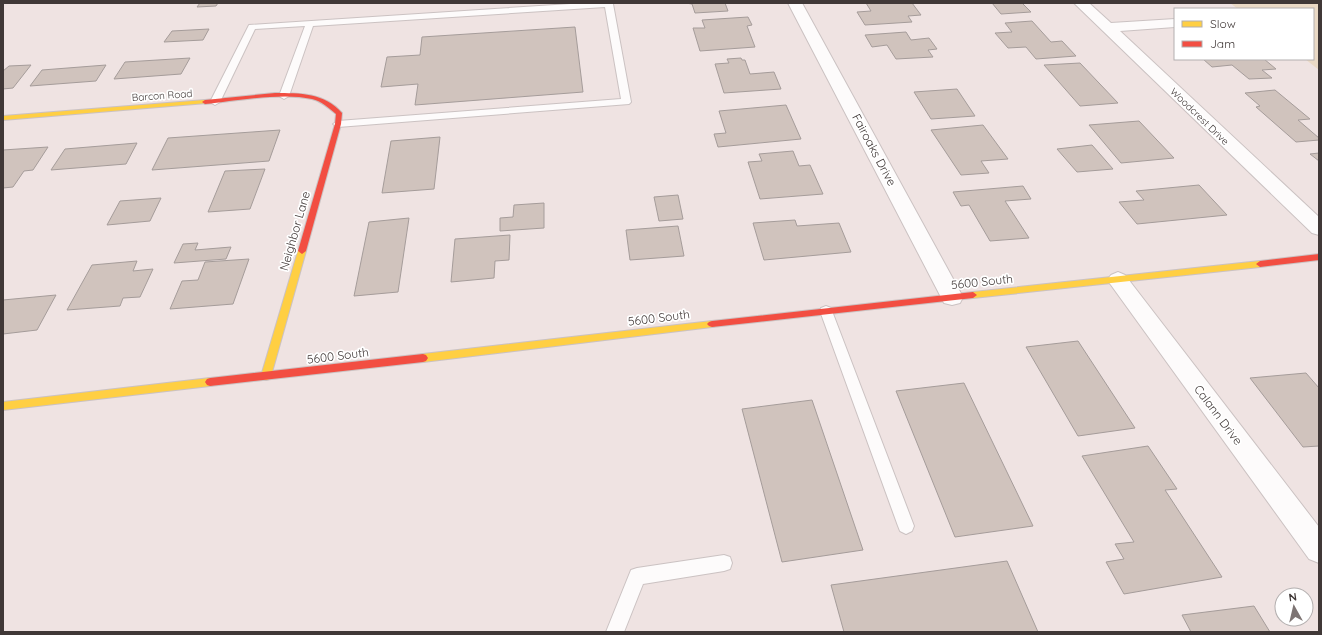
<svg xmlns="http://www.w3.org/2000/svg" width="1322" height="635" font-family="Quicksand,sans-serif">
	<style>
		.green { fill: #ead9c5 }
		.building { fill: #d0c3bd; stroke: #a59c9a }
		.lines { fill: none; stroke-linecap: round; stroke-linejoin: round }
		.lane-casing { stroke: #cbc2c2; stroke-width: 2 }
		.street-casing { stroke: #cbc2c2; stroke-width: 2 }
		.slow-casing { stroke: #cbc2c2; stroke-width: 2 }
		.jam-casing { stroke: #cbc2c2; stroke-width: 2 }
		.lane { fill: #fdfbfb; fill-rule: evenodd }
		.street { fill: #fdfbfb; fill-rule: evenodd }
		.slow { fill: #ffcf43; fill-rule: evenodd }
		.jam { fill: #f24e42; fill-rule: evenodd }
		.labels { text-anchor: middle; stroke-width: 3.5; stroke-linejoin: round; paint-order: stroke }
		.far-street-label { font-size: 10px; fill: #403837; stroke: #fff }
		.street-label { font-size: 12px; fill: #403837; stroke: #fff }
	</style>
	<rect width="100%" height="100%" fill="#efe3e2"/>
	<path class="green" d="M1230,3H1319V70L1305,59H1313V9H1238Z"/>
	<path class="building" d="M200,3H218L216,6L197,7Z
		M685,3H725L728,11L695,13L692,4Z
		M866,3H912L921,15L908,16L912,22L865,25L857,12L871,11Z
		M992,3H1022L1031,12L1001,14Z
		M748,17L752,25L747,26L755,47L700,51L693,28H705L702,20Z
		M1032,21L1051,42L1062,41L1076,56L1036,59L1026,47L1008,48L995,33L1012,32L1005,23Z
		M575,27L583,92L415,105L418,84L381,87L387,57L420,55L422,37Z
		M209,29L203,40L164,42L172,31Z
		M906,32L911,40L929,38L937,49L928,50L933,57L896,59L887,45L872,47L865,35Z
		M190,58L181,74L114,79L125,62Z
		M741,58L742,60H745L750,74L774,72L781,89L724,93L715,64L729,63L727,59Z
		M1203,59H1264L1276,69L1262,70L1272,78L1249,79L1232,65L1212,67Z
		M1080,63L1118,103L1080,106L1044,65Z
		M31,65L13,88L3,89V71L9,66Z
		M106,65L96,81L30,86L42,70Z
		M957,89L975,116L931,119L914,92Z
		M1275,90L1310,119L1298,120L1319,138V140L1296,142L1256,107L1260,106L1245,93Z
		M786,105L801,139L718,147L714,134L726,133L719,111Z
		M1139,121L1174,158L1121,163L1089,125Z
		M983,125L1008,159L981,161L989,173L961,175L931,130Z
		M280,130L269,161L152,170L168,138Z
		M440,137L434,189L382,193L391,141Z
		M137,143L126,164L51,170L65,149Z
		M1092,145L1113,169L1077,172L1057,149Z
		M48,147L33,170L24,171L13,187L3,188V150Z
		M793,151L799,166L810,165L823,194L760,199L748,162L762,161L759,154Z
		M1319,153V161L1310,154Z
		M265,169L250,209L208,212L225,171Z
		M1199,185L1227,215L1137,224L1119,202L1144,200L1136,191Z
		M1023,186L1031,199L1005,201L1029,238L990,241L969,205L961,206L953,192Z
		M678,195L683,219L659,221L654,197Z
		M161,198L150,221L107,225L120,201Z
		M544,203V228L500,231V218L513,217L514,205Z
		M409,218L398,292L354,296L369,222Z
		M795,220L797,226L839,223L851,252L764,260L753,223Z
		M678,226L684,256L630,260L626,230Z
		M510,235L509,260L495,261L494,278L451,282L455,239Z
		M198,243L195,250L231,247L226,259L174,263L183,244Z
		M249,259L233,304L170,309L182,281L198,280L205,262Z
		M137,261L133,271L153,269L140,297L123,298L120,306L67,310L92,265Z
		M56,295L37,330L3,334V300Z
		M1078,341L1135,428L1078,436L1026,347Z
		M1306,373L1319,388V446L1303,447L1250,378Z
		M964,383L1033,526L955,537L896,391Z
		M812,400L863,550L782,562L742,409Z
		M1148,446L1177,489L1165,490L1222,577L1124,594L1106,562L1124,559L1115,544L1134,542L1082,456Z
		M1007,561L1038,632H844L831,585Z
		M1254,606L1270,632H1191L1182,615Z"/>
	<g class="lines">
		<g class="lane-casing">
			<path id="lane" d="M586,3L613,4L631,102L629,104L338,127L333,124L338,121L621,99L605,7L313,26L289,96L284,99L279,96L305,26L255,29L220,102L215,105L210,102L249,25Z
				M826,306L831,308L832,311L914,526L912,531L906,534L900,531L898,526L820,311L821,308Z
				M724,555L730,557L732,563L730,569L724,571L643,584L624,632H606L631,570L637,568Z"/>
		</g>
		<g class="street-casing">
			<path id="street" d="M788,3H802L963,297L960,303L952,305L944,303Z
				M1074,3H1089L1111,23L1175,19V27L1120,31L1319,217V235L1312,233Z
				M1118,272L1125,275L1319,527V563L1309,559L1111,285L1107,280L1111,275Z"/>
		</g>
		<g class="slow-casing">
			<path id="slow" d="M205,100L208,102L207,103L3,120V116Z
				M302,248L306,251L271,376L269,379L266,380L263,379L261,376L298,251Z
				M1260,261L1264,264L1260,267L973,298L969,295L973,292Z
				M712,321L715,322L717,324L715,326L712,327L423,362L420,361L418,358L420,355L423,354Z
				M210,378L213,379L215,382L213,385L210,386L3,410V402Z"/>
		</g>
		<g class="jam-casing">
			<path id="jam" d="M275,93C300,93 325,93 342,113L341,124L306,251L302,254L298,251L335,124L336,114C329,108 321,101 312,99C282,92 236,101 205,104L202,102L205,100Z
				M1319,254V260L1260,267L1256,264L1260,261Z
				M973,292L977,295L973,298L712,327L709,326L707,324L709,322L712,321Z
				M423,354L426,355L428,358L426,361L423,362L210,386L207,385L205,382L207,379L210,378Z"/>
		</g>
		<use href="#lane" class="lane"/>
		<use href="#street" class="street"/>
		<use href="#slow" class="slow"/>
		<use href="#jam" class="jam"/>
	</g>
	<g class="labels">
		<g class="far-street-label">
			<text transform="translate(162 95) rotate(-4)" y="4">Barcon Road</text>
			<text transform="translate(1200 116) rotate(44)" y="4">Woodcrest Drive</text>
		</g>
		<g class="street-label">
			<text transform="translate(874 150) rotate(62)" y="4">Fairoaks Drive</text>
			<text transform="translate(295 231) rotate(-74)" y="4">Neighbor Lane</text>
			<text transform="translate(982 282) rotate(-6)" y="4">5600 South</text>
			<text transform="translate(659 318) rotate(-7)" y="4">5600 South</text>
			<text transform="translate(338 356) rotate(-7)" y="4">5600 South</text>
			<text transform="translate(1218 415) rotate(53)" y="4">Calann Drive</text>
		</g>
	</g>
	<rect width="1322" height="635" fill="none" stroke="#403837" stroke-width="8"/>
	<rect x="1174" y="8" width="140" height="52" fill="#ffffff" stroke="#b3afaf"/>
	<rect x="1182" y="21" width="20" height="6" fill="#ffcf43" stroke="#b3afaf"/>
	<text x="1210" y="28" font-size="12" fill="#403837">Slow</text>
	<rect x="1182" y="41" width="20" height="6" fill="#f24e42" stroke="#b3afaf"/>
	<text x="1210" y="48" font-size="12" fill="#403837">Jam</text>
	<g transform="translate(1294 607) rotate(352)"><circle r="19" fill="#ffffff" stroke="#b3afaf"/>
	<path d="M0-3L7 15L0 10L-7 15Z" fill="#7d7473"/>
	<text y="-6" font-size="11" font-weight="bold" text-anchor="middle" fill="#403837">N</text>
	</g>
</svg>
